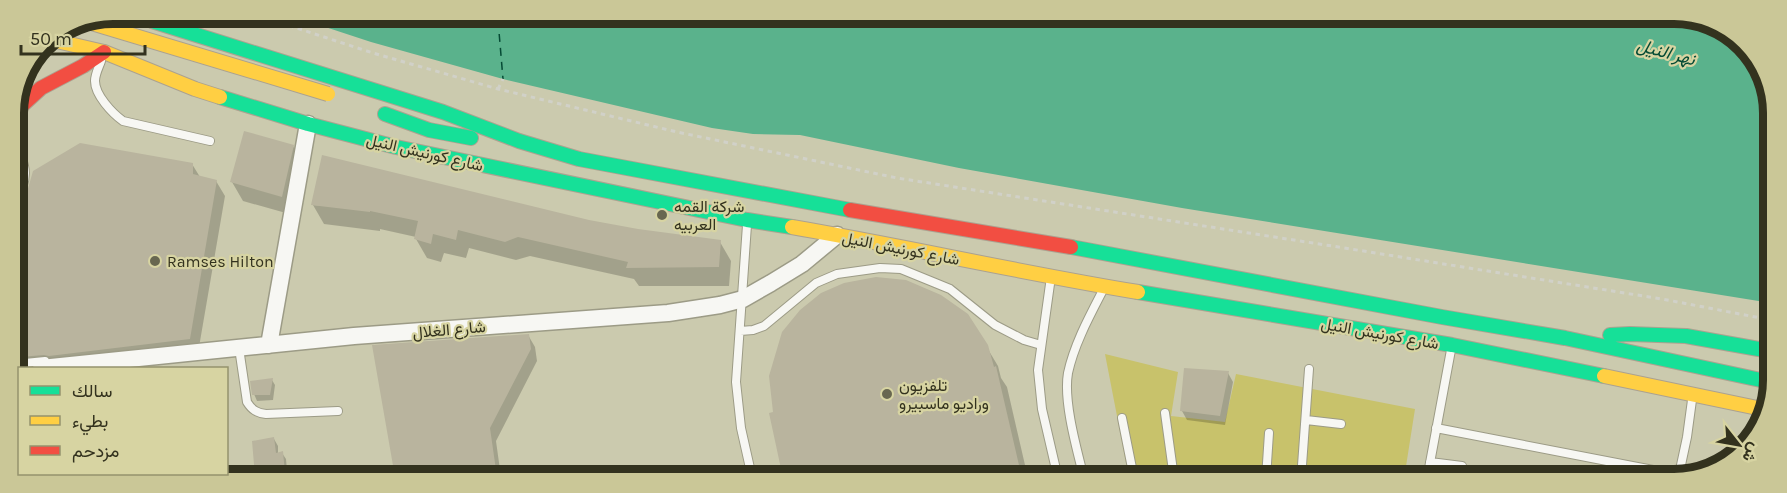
<svg xmlns="http://www.w3.org/2000/svg" width="1787" height="493" font-family="Karla,Vazirmatn,sans-serif">
	<style>
		.green { fill: #c8c26b }
		.water { fill: #5ab28c }
		.shadow { fill: #0003 }
		.lines { fill: none; stroke-linecap: round; stroke-linejoin: round }
		.ferry { stroke: #054b35; stroke-width: 1.5; stroke-dasharray: 8 6; stroke-linecap: butt }
		.building { fill: #b9b49e }
		.lane-casing { stroke: #9c9b86; stroke-width: 10 }
		.street-casing { stroke: #9c9b86; stroke-width: 19 }
		.fast-casing { stroke: #aca290; stroke-width: 16 }
		.slow-casing { stroke: #aca290; stroke-width: 16 }
		.jam-casing { stroke: #aca290; stroke-width: 16 }
		.path { stroke: #d1d1c8; stroke-width: 3; stroke-dasharray: 4.5 4.5; stroke-linecap: butt }
		.lane { stroke: #f7f7f3; stroke-width: 8 }
		.street { stroke: #f7f7f3; stroke-width: 16 }
		.fast { stroke: #16e098; stroke-width: 14 }
		.slow { stroke: #ffcf43; stroke-width: 14 }
		.jam { stroke: #f24e42; stroke-width: 14 }
		.slow-bridge-casing { stroke: #aca290; stroke-width: 16; stroke-linecap: butt }
		.slow-bridge { stroke: #ffcf43; stroke-width: 14 }
		.poi-dot { fill: #686750; stroke: #d7d4a2; stroke-width: 2 }
		.labels { text-anchor: middle; stroke-width: 4.5; stroke-linejoin: round; paint-order: stroke }
		.street-label { font-size: 16px; fill: #33321e; stroke: #d7d4a2 }
		.poi-label { font-size: 16px; fill: #33321e; stroke: #d7d4a2; text-anchor: start }
		.water-label { font-size: 18px; font-style: italic; fill: #054b35; stroke: #d7d4a2 }
		.rim { fill: none; stroke: #33321e; stroke-width: 8 }
	</style>
	<rect width="100%" height="100%" fill="#cbcaae"/>
	<path class="green" d="M1105,354L1178,372L1171,416L1225,422L1236,374L1415,409L1404,479L1129,478Z"/>
	<path class="water" d="M1699,17L1745,43L1772,94L1771,303L1182,208L959,168L800,135L753,134L712,128L503,79L371,42L304,20Z"/>
	<path class="shadow" d="M293,146L304,165L293,215L243,201L232,182Z
		M192,164L200,177L216,181L225,196L198,353L70,368H28L15,350Z
		M313,205L589,221L638,230L720,242L731,261L729,286H639L634,279L530,256L516,260L469,248L466,258L444,253L441,262L427,258L416,239V237L380,229V231L324,224Z
		M528,335L535,347L537,361L496,441L501,477H397Z
		M986,346L998,366L1001,378L1007,387L1028,478H785Z
		M1228,373L1233,382L1225,425L1187,420L1182,411Z
		M272,380L275,385L273,400L257,401L254,394Z
		M274,439L278,446V454L282,453L286,459L287,470L308,468L312,477H256V465Z
		M83,474H92L94,476H88Z
		M115,474H210V476H116Z"/>
	<g class="lines">
		<path class="ferry" d="M498,20L503,79"/>
	</g>
	<path class="building" d="M244,131L294,145L282,197L230,182Z
		M80,143L193,163V174L217,180L190,339L49,356L44,355L20,357L15,350L14,214L19,209L25,199L33,171Z
		M322,155L589,220L638,229L721,240L719,267L626,268L628,262L518,237L505,242L458,230L456,240L433,234L431,244L414,239L418,221L370,211V212L311,205Z
		M876,277L906,280L941,295L968,314L988,345L994,367L996,366L1022,478H783L769,413L773,412L769,376L782,332L800,310L821,293L844,283Z
		M529,334L531,349L490,428L497,477H395L372,345Z
		M1184,368L1229,371L1220,416L1180,411Z
		M273,378L270,395H252L250,381Z
		M274,437L276,453L283,451L285,474L255,476L252,441Z"/>
	<g class="lines">
		<g class="lane-casing">
			<path id="lane" d="M101,61C99,67 95,74 95,81C95,95 112,113 123,121L210,141
				M14,139C27,169 30,176 14,206
				M747,225L736,382L741,428L752,477
				M1050,284L1038,370L1042,409L1058,478
				M740,331L753,330L764,326L816,283L837,274L880,268L901,269L950,289L995,325L1024,340L1041,345
				M239,348L247,402C252,410 257,413 266,414L338,411
				M15,364L45,361
				M1165,413L1174,478
				M1122,418L1134,478
				M1306,420L1341,424
				M1436,428L1679,475
				M1430,462L1462,466
				M104,474V476
				M1084,478C1077,450 1063,401 1068,373C1074,345 1089,317 1102,292
				M1266,478L1269,433
				M1301,479L1309,369
				M1427,479L1451,350
				M1678,479L1687,437L1692,400"/>
		</g>
		<g class="street-casing">
			<path id="street" d="M269,345L308,124
				M41,368L354,336L668,313L720,305L743,299L771,283L802,264L837,235
				M15,371L20,370"/>
		</g>
		<g class="fast-casing">
			<path id="fast" d="M152,21L443,112L519,141L579,159L850,210
				M220,97L308,124L396,147L747,220L792,227
				M385,114L429,130L471,138
				M1071,247L1442,317L1565,338L1770,382
				M1138,292L1452,345L1604,376
				M1610,335L1630,334L1686,336L1770,351"/>
		</g>
		<g class="slow-casing">
			<path id="slow" d="M48,39L104,52L195,89L220,97
				M792,227C908,247 1022,273 1138,292
				M1604,376L1767,410"/>
		</g>
		<g class="jam-casing">
			<path id="jam" d="M18,109L41,88L83,66L104,52
				M850,210L1071,247"/>
		</g>
		<path class="path" d="M272,20L373,53L498,89L677,132L897,178L1332,246L1662,299L1771,320
			M498,89L503,79"/>
		<use href="#lane" class="lane"/>
		<use href="#street" class="street"/>
		<use href="#fast" class="fast"/>
		<use href="#slow" class="slow"/>
		<use href="#jam" class="jam"/>
		<g class="slow-bridge-casing">
			<path id="slow-bridge" d="M85,21L328,94"/>
		</g>
		<use href="#slow-bridge" class="slow-bridge"/>
	</g>
	<g class="poi-dot">
		<circle cx="662" cy="215" r="6"/>
		<circle cx="155" cy="261" r="6"/>
		<circle cx="887" cy="394" r="6"/>
	</g>
	<g class="labels">
		<g class="street-label">
			<text transform="translate(425 152) rotate(13)" y="6">شارع كورنيش النيل</text>
			<text transform="translate(901 248) rotate(11)" y="6">شارع كورنيش النيل</text>
			<text transform="translate(449 329) rotate(-5)" y="6">شارع الغلال</text>
			<text transform="translate(1380 333) rotate(10)" y="6">شارع كورنيش النيل</text>
		</g>
		<g class="poi-label">
			<text x="674" y="212">شركة القمه<tspan x="674" dy="18">العربيه</tspan></text>
			<text x="167" y="267">Ramses Hilton</text>
			<text x="899" y="391">تلفزيون<tspan x="899" dy="18">وراديو ماسبيرو</tspan></text>
		</g>
		<g class="water-label">
			<text transform="translate(1666 52) rotate(15)" y="6">نهر النيل</text>
		</g>
	</g>
	<path d="M0 0H1787V493H0ZM113 24H1674A89 89 0 0 1 1763 113V380A89 89 0 0 1 1674 469H113A89 89 0 0 1 24 380V113A89 89 0 0 1 113 24Z" fill="#cac797" fill-rule="evenodd"/>
	<path class="rim" d="M113 24H1674A89 89 0 0 1 1763 113V380A89 89 0 0 1 1674 469H113A89 89 0 0 1 24 380V113A89 89 0 0 1 113 24Z"/>
	<rect x="18" y="367" width="210" height="108" fill="#d7d4a2" stroke="#95936d" stroke-width="1.5"/>
	<rect x="30" y="386" width="30" height="9" fill="#16e098" stroke="#95936d" stroke-width="1.5"/>
	<text x="72" y="397" font-size="18" fill="#33321e">سالك</text>
	<rect x="30" y="416" width="30" height="9" fill="#ffcf43" stroke="#95936d" stroke-width="1.5"/>
	<text x="72" y="427" font-size="18" fill="#33321e">بطيء</text>
	<rect x="30" y="446" width="30" height="9" fill="#f24e42" stroke="#95936d" stroke-width="1.5"/>
	<text x="72" y="457" font-size="18" fill="#33321e">مزدحم</text>
	<g transform="translate(1739 445) rotate(121)" stroke="#d7d4a2" stroke-width="4.5" paint-order="stroke">
	<path d="M0-4.5L10 22L0 15L-10 22Z" fill="#33321e"/>
	<text y="-9" font-size="16" font-weight="bold" text-anchor="middle" fill="#33321e">ش</text>
	</g>
	<path d="M21 45v9h124v-9" fill="none" stroke="#33321e" stroke-width="3"/>
	<text x="30" y="45" font-size="18" fill="#33321e" stroke="#d7d4a2" stroke-width="4.5" paint-order="stroke">50 m</text>
</svg>
